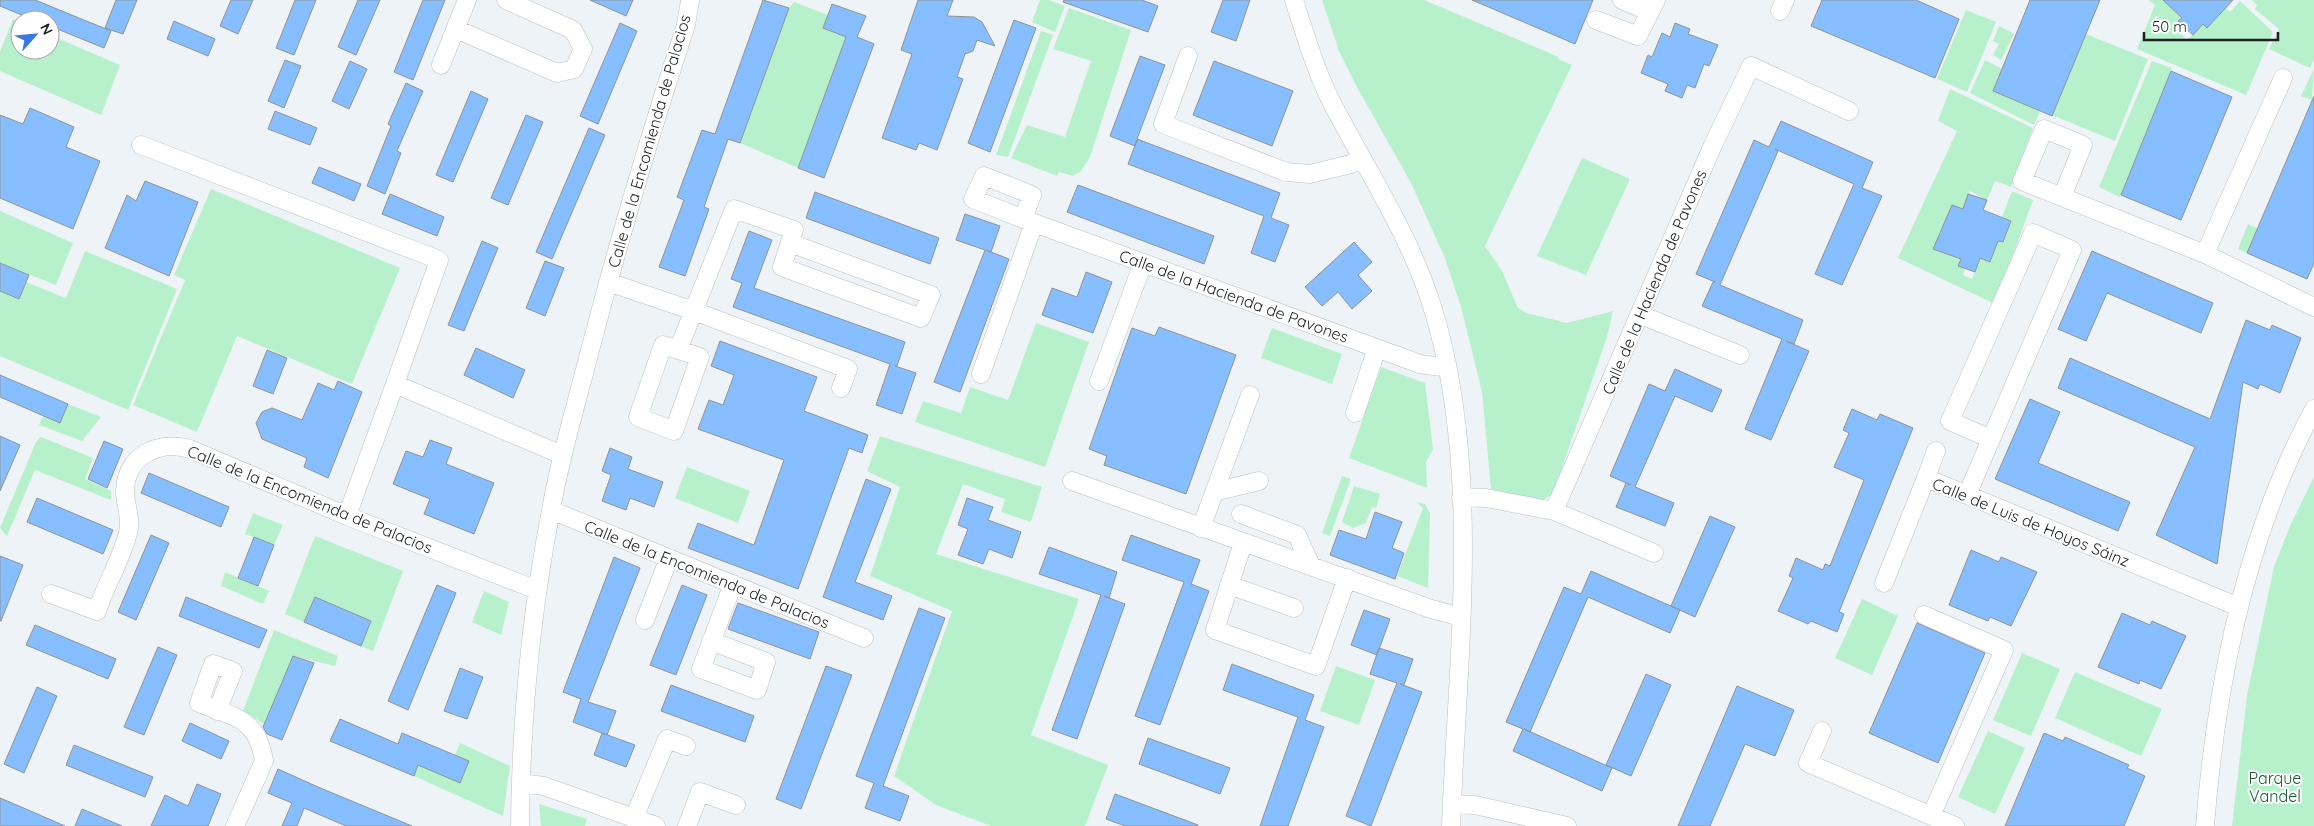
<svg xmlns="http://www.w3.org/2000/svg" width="2314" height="826" font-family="Quicksand,sans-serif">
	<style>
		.green { fill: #b7f1cb }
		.building { fill: #86beff; stroke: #8f9397 }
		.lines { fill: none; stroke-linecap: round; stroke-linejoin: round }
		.minor-casing { stroke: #bbbfc4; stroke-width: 19 }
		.minor { stroke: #fff; stroke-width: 18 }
		.labels { text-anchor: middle; stroke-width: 4; stroke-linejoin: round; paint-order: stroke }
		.street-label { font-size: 16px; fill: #1e2022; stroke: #fff }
		.park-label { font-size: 16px; fill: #195636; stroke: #fff }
	</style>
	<rect width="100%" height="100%" fill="#eef3f8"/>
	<path class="green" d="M1040,0H1049L1065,6L1055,32L1032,22Z
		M1322,0H1424L1559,57L1558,59L1572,65L1485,246L1502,271L1518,308L1527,313L1567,323L1613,311L1607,337L1553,494L1541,501L1491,489L1482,392L1461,307L1445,258L1411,183L1358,89L1339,51Z
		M2148,0H2163L2182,17L2178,21L2184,27L2179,32L2187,40L2203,24L2207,28L2214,20L2219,2L2230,12L2240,1L2273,32L2246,95L2137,49L2155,5Z
		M2252,0H2314V59L2310,68L2269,49L2279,29L2255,9L2257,5Z
		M794,2L828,15L823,28L846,37L798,168L740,143L789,8Z
		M1069,8L1131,30L1090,157L1081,171L1073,176L1059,172L1057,176L1011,158L1027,125L1065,137L1091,61L1053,49Z
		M1966,10L1996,22L1967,92L1937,79Z
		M13,19L20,22V50H50V35L120,65L101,115L0,71V52Z
		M1999,26L2014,34L2001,60L1993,55L1999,44L1993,41Z
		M1041,31L1053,35L1008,157L996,155Z
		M2086,34L2148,59L2115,141L2052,115Z
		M1985,60L2002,69L1993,91L2040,111L2034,125L1970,93Z
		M2152,61L2172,68L2120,197L2099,187Z
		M2314,69L2312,100L2301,96Z
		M1950,89L2033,128L2011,187L1995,181L1987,200L1970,191L1963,209L1949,231L1941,228L1933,249L1961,259L1958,266L1965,269L1963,275L1972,279L1980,258L1990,262L1995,250L1992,238L2004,242L2011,221L2002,217L2012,191L2033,200L1995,304L1898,258L1957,131L1938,121Z
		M1582,158L1630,179L1586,275L1537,256Z
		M211,189L400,268L352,384L237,336L197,432L133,405L185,280L174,275Z
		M0,211L73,243L56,285L0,263Z
		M2248,224L2258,229L2247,253L2238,249Z
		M85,251L177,289L128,410L0,356V291L26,282L66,298Z
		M1036,323L1089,342L1045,467L915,422L923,401L961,413L970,387L1008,400Z
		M1272,328L1342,354L1332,384L1261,358Z
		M1381,367L1425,383L1433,449L1426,462L1427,488L1349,458Z
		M68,404L101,417L82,441L39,425L43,416L60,423Z
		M880,436L1042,487L1031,522L1001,512L1005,499L963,484L936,554L1079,599L1031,735L1108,765L1085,826H991L936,805L894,776L952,611L870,576L900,487L867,471Z
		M41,437L93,458L85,479L111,491V500L35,470L7,536L0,528L36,442Z
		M687,467L750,491L738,523L675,498Z
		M1342,476L1351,479L1330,536L1322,533Z
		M2314,477V826H2232L2247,695L2274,567L2290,526Z
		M1354,486L1380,494L1376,508L1372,507L1366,523L1353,528L1342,522Z
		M1416,502L1425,504L1430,513L1428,588L1397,576L1423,508Z
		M253,513L283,525L274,545L245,534Z
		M315,536L403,571L373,651L361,646L371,621L315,597L304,622L285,614Z
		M225,572L269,591L263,604L221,586Z
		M484,591L509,602L501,635L472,622Z
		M1862,599L1898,616L1872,675L1835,658Z
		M274,630L338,656L335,666L293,656L264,724L243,711Z
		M2022,653L2060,669L2031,736L1993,720Z
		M1336,666L1375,680L1359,725L1320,711Z
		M2075,672L2162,709L2141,756L2055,718Z
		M1988,731L2025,748L1995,814L1958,797Z
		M460,743L510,766L503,816L414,776L418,765L460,783L469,761L455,755Z
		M539,804L587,819L585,826H541Z"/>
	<path class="building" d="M0,0H35L111,31L104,48L50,26V20H34L0,6Z
		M116,0H137L123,34L105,28Z
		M231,0H253L238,34L220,26Z
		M295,0H316L294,55L276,48Z
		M358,0H380L356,55L338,47Z
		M423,0H445L413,80L394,72Z
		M590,0H633L626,16Z
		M763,0L789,8L740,143L728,139L704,207L709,209L685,276L659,267L684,200L677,197L702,130L715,134Z
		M918,0H953L947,16L974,17L982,22L995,46L977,40L973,51L965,54L957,77L963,79L937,150L919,143L916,150L882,138L912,54L901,50Z
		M1064,0H1142L1158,6L1148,32L1063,2Z
		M1223,0H1250L1236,41L1211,32Z
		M1472,0H1593L1575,44Z
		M1822,0H1916L1959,19L1935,78L1811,26Z
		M2030,0H2100L2052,116L1993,91Z
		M2163,0H2233L2207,28L2203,24L2193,35L2178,21L2182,18Z
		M832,4L866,16L857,37L874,44L824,178L798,168L846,37L823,28Z
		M1014,20L1036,28L990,152L968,143Z
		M174,21L215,39L208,56L167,39Z
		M620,23L637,31L598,124L580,116Z
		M1675,23L1690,29L1688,34L1718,45L1709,66L1704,64L1695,88L1687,85L1682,98L1665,91L1668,84L1641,73L1648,55L1652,57L1662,33L1670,37Z
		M1140,56L1165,65L1137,139L1280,193L1271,218L1289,225L1275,262L1251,253L1264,216L1128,164L1137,140L1135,146L1110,136Z
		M285,60L301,66L284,108L268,101Z
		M350,61L367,69L349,109L332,101Z
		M1214,61L1293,91L1272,146L1193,115Z
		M2171,71L2232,97L2181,220L2121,195Z
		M406,83L423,91L397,151L401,153L385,194L367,186L391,126L388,124Z
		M471,91L488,99L453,182L436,175Z
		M2314,96V263L2307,279L2247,253Z
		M30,108L74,127L66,147L100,161L73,229L0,198V115L23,124Z
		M275,111L317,128L310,145L268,129Z
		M526,115L543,122L508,205L491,198Z
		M1781,121L1873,162L1862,188L1882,196L1842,285L1815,274L1854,184L1775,149L1778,151L1720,285L1803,320L1794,344L1786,341L1809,351L1771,440L1745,429L1782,339L1702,306L1713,282H1715L1696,274L1754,140L1769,147Z
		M589,128L605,135L552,259L536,252Z
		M319,167L361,184L354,201L312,183Z
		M145,181L198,202L169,276L105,248L127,195L136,201Z
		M1078,185L1214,236L1204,264L1067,212Z
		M815,192L939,238L930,264L806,218Z
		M390,194L444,217L437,236L382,214Z
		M1968,194L1987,200L1983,210L2011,221L2003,242L1998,241L1990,262L1980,258L1975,272L1958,266L1961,259L1933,249L1952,205L1963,209Z
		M965,214L1000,226L991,252L986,250L1009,259L960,392L934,382L985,250L956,240Z
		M749,231L772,240L754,288L905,342L897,366H895L916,373L902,414L876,405L890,364L733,307L742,283L731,279Z
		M482,241L498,248L464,331L448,325Z
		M1354,242L1372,262L1358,275L1372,291L1352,309L1338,292L1322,306L1305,287Z
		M2092,251L2213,303L2201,333L2107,293L2086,341L2058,329Z
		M545,261L564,268L545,316L526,308Z
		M0,263L29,275L19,299L0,291Z
		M1086,272L1112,282L1093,333L1042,315L1052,288L1077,297Z
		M2246,320L2270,330L2272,325L2301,338L2280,393L2260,384L2258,389L2243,382L2217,564L2156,535L2195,447L2058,388L2070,358L2210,419Z
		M1159,327L1236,355L1186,494L1104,465L1107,456L1089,449L1132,328L1155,336Z
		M720,341L817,377L804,411L868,435L862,453L849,448L798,589L688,548L698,523L754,545L784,460L698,429L709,400L723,405L734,375L711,366Z
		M476,348L525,370L513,398L464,375Z
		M267,350L287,358L273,394L253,386Z
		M1675,369L1722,390L1712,412L1675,396L1635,487L1674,503L1665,526L1616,507L1626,483L1631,485L1610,476L1649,384L1665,391Z
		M0,375L68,404L60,423L0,397Z
		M338,381L362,392L328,478L304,467L307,458L262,439L256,423L262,412L272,408L302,420L318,383L334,390Z
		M2030,399L2060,412L2038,463L2130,502L2118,531L1995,479Z
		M1852,409L1877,420L1880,414L1913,428L1839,612L1844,614L1837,632L1811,621L1808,624L1778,611L1793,578L1789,576L1796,558L1823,570L1825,564L1830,566L1864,480L1834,467L1849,433L1843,430Z
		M0,436L20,445L0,491Z
		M430,440L452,448L446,464L494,483L474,534L424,514L430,499L393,484L406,451L423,457Z
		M104,441L123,449L107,488L88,479Z
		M610,448L632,457L628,469L663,482L654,507L630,498L626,510L602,501L611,475L602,471Z
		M149,473L229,507L221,527L141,493Z
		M866,479L891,489L855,582L892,596L883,620L823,597Z
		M37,498L113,530L103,554L27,522Z
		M967,498L993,507L988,520L1021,532L1012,558L989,549L983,564L958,555L968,529L958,525Z
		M1375,512L1402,522L1392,548L1404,553L1395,579L1330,555L1339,530L1366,539Z
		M1710,516L1735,527L1695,617L1671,606Z
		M151,535L169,543L136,620L118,612Z
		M1131,535L1200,560L1191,584L1209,591L1160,725L1135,716L1184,582L1122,560Z
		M254,537L274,545L258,586L238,578Z
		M1049,547L1117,572L1109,598L1104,596L1125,604L1077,739L1052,730L1101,595L1039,574Z
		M1971,550L1999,562L2001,557L2037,572L2011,626L1990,617L1988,621L1949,605Z
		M0,556L23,565L1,621H0Z
		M614,557L640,568L588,702L616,711L607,735L573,722L581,699L563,692Z
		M1591,571L1680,610L1670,633L1588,597L1530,732L1524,729L1612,768L1602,791L1513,751L1523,729L1506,722L1564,587L1581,594Z
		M437,585L456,593L408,710L388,701Z
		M682,585L707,595L676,675L650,665Z
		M186,597L267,630L259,648L179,616Z
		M315,597L371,621L361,646L304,622Z
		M738,603L819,632L810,659L728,629Z
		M919,608L945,618L883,786L909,796L900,821L865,808L874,783L856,776Z
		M1364,610L1390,619L1377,655L1351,645Z
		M2122,613L2150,625L2152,621L2186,636L2161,689L2140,680L2139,684L2098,667Z
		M1917,623L1985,653L1938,763L1869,733Z
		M35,625L116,659L108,679L26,645Z
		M158,647L177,655L144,735L124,727Z
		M1379,648L1413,659L1404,685L1400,684L1422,692L1371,826L1346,816L1397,683L1370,674Z
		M293,656L314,663L282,740L267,734L263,727Z
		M1232,664L1314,695L1305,720L1324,727L1288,826H1260L1298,717L1223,690Z
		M826,666L852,675L801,809L776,799Z
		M460,668L483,677L467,719L444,711Z
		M1646,674L1671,685L1631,776L1606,765Z
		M671,685L754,716L745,742L661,711Z
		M1737,686L1794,710L1775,756L1745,744L1710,826H1678Z
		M37,687L57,696L24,773L4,764Z
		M340,719L398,744L402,733L469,761L460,783L418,765L414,776L330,741Z
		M190,723L229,741L221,759L182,741Z
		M602,733L635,745L626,767L594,755Z
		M2044,733L2063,741L2065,737L2129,765L2127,768L2145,776L2124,826H2005Z
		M1148,738L1230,768L1220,794L1139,764Z
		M74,745L153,777L145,797L66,765Z
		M278,769L318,787L412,826H346L304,808L297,826H282L292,803L268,793Z
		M197,784L221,794L208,826H151L165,795L188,806Z
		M1115,794L1198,825V826H1125L1106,819Z
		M0,798L12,803L65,826H0Z
		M82,809L122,826H75Z"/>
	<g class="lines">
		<g class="minor-casing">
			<path id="minor" d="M1294,0C1305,34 1315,69 1331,101C1366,169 1409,233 1432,306C1483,467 1457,659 1451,826
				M1622,0L1650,12L1656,0
				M1780,11L1785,0
				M1596,20L1638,36L1650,12
				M456,29L557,73L574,69L583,49L573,30L506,0
				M1188,56L1163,124L1286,172L1310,174L1351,164L1362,158
				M441,65L467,0
				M141,145L439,260L395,384L562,455
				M2062,197L2083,145L2044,129L2022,181L2205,254L2314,307
				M1023,219L1032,195L984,176L973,199L1034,223L1420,364L1434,366L1447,364
				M2205,254L2283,78
				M608,282L694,311L848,369L841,388
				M1641,315L1740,355
				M663,345L700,357L674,431L638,417Z
				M678,350L734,209L794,230L782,267L921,318L931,295L790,243
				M981,374L1034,223
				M1099,381L1143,263
				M1355,413L1377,348
				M1926,478L1936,451
				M1072,481L1431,609L1461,617
				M1214,492L1259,481
				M1967,495L2072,250L2033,233L1950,421L1991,439
				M1461,497L1486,498L1554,511L1713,145L1751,66L1849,111
				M551,510L864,638
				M1554,511L1654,553
				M1241,514L1297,535L1311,566
				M347,516L395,384
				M1201,528L1250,395
				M1243,543L1215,630L1316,666L1347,578
				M1884,583L1926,478L2239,607
				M1229,585L1294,608
				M51,594L97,611C106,584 121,560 128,533C132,519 125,505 125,491C126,455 159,440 190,449L347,516L537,590
				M1924,615L2004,650L1931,816
				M645,620L669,558
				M711,641L766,662L757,690L701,669L733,584
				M217,711L233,671L213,664L199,703C235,718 257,717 264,761L235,826
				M1822,731L1808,763L1955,826
				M521,783L544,786L656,826
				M1452,804L1475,805L1567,826
				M634,818L667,739L686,746
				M520,826C521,721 531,613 551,510C560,457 576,406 589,354C618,243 650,134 686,25L690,0
				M687,826L700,792L736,805
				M2205,826C2216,684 2245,536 2314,409"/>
		</g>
		<use href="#minor" class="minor"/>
	</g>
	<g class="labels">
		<g class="street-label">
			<text transform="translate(649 141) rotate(-74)" y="6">Calle de la Encomienda de Palacios</text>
			<text transform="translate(1654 282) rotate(-67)" y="6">Calle de la Hacienda de Pavones</text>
			<text transform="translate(1234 296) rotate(20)" y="6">Calle de la Hacienda de Pavones</text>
			<text transform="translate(310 499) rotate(22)" y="6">Calle de la Encomienda de Palacios</text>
			<text transform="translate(2031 522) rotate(22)" y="6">Calle de Luis de Hoyos Sáinz</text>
			<text transform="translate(707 574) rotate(22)" y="6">Calle de la Encomienda de Palacios</text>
		</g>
		<g class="park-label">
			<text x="2275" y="784">Parque<tspan x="2275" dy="18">Vandel</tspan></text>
		</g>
	</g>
	<g transform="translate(35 35) rotate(63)"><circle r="24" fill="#ffffff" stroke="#a5a6a7"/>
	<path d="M0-4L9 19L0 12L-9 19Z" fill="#3879e7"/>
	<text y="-8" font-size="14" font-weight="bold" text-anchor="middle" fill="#1e2022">N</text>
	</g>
	<path d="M2144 32v8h134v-8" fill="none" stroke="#1e2022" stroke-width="2.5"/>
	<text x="2152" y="32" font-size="15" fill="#1e2022" stroke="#ffffff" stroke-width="4" paint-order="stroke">50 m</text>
</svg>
